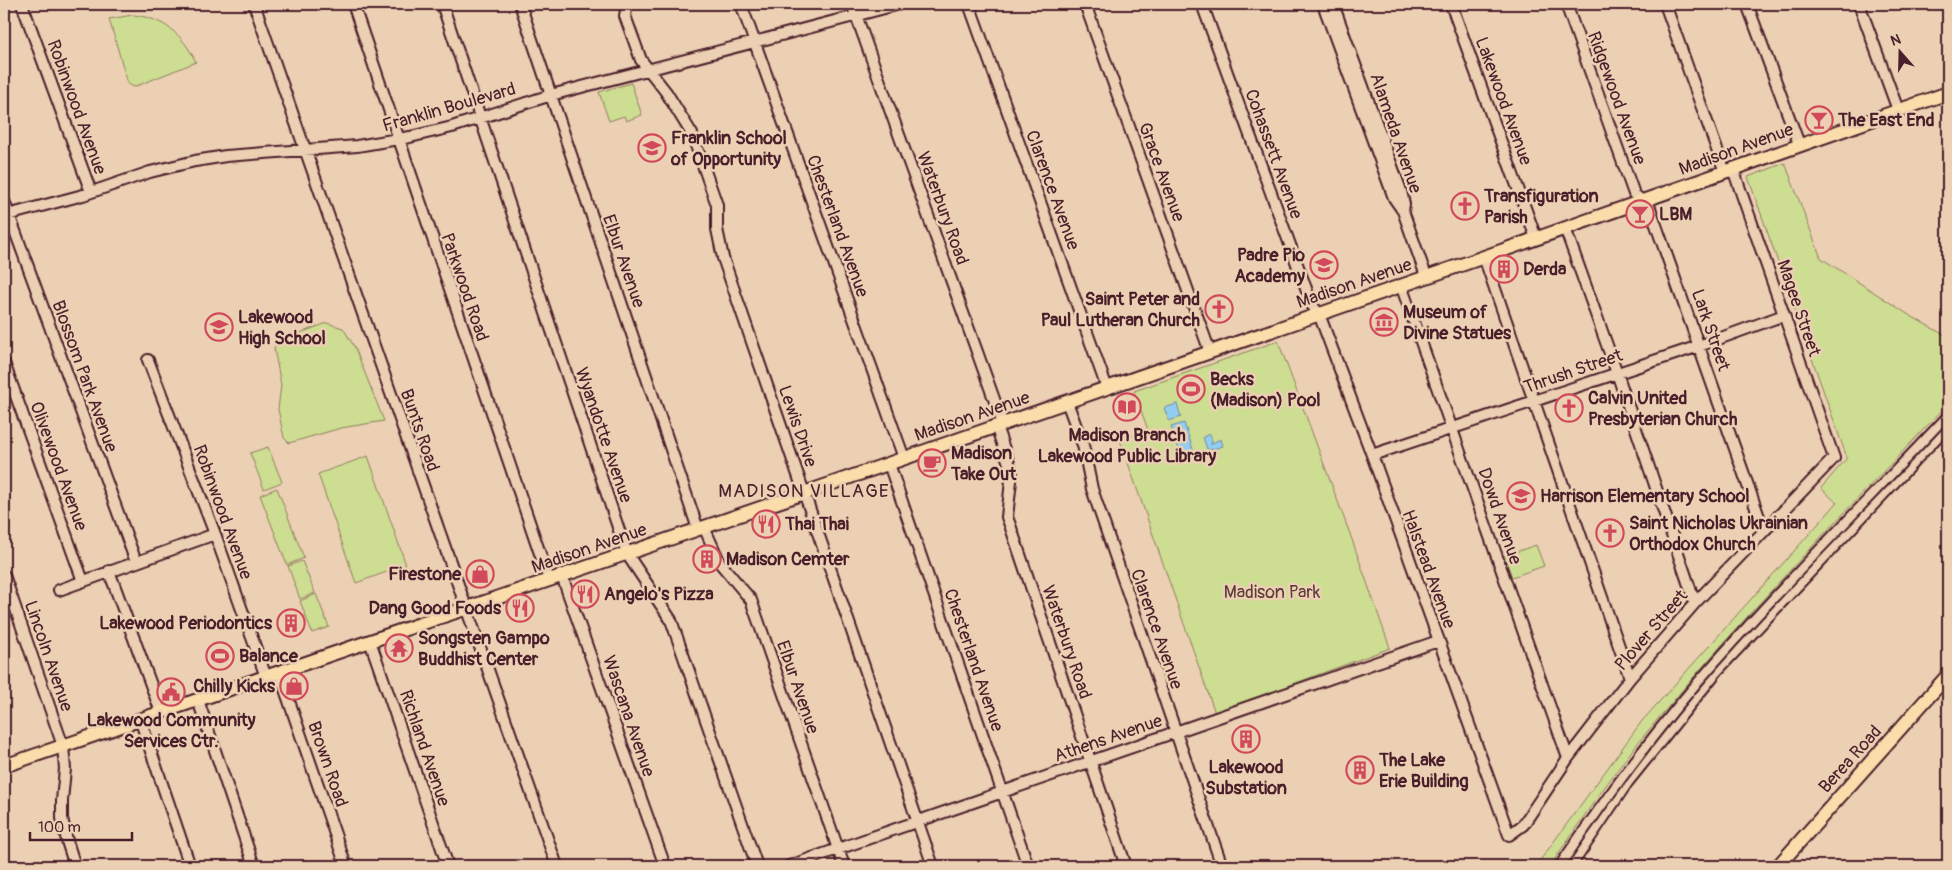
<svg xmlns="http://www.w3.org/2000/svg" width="1952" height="870" font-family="Pangolin,sans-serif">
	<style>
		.green { fill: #cddd91; stroke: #8c7e5e }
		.water { fill: #91cef1; stroke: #7588a2 }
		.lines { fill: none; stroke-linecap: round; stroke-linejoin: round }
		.minor-casing { stroke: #4a1f2b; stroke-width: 14 }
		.major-casing { stroke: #4a1f2b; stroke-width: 16 }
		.minor { stroke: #ecd0b3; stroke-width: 10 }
		.major { stroke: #faddab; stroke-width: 12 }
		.rail { stroke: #4a1f2b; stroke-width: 2 }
		.labels { text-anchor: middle; stroke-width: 5; stroke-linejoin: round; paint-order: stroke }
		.street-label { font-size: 18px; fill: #4a1f2b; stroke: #ecd0b3 }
		.poi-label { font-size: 18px; font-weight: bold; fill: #4a1f2b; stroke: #ecd0b3; text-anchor: start }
		.park-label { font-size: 18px; fill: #5e3c3a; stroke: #ecd0b3 }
		.neighbourhood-label { font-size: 19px; letter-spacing: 1px; fill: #4a1f2b; stroke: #ecd0b3 }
	</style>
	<rect width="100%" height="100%" fill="#ecd0b3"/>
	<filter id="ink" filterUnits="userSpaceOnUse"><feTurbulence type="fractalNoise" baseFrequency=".02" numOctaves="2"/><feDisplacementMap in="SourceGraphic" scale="10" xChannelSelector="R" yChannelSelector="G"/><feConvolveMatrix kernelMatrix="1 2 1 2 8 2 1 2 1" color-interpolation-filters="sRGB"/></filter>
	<g filter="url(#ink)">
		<path class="green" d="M133,15C164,18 183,35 196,62L134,87L128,84L109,19Z
			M631,83L642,115L626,121L624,116L609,121L599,92Z
			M1785,163L1821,258L1909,315L1948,337V404C1848,509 1745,614 1652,726C1615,770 1582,819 1550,866H1536L1642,721L1837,503L1821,488L1847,458L1748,177Z
			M327,323L343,328L355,348L384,421L341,428L289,443L284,438L278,409L281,385L274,348L278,341Z
			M1278,341L1350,534L1390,648L1215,713L1120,440L1148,430L1134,391Z
			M268,447L282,482L264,489L250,453Z
			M368,456L406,565L356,583L318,474Z
			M277,488L304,558L287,565L260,495Z
			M1536,545L1544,566L1512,577L1504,556Z
			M302,561L315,593L300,599L288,566Z
			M316,594L329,627L312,633L300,601Z"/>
		<path class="water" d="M1177,404L1181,417L1169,421L1164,408Z
			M1184,423L1195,455L1183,460L1171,427Z
			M1210,434L1212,441L1211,445L1214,442L1221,439L1223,446L1210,450L1207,449L1203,437Z"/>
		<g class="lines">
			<g class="minor-casing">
				<path id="minor" d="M22,4L91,192
					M254,4L557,866
					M353,4L549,580
					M442,4L627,554L671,620L757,866
					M520,4L698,529
					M627,4L625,16L641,60L666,92L692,134L717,205V229L723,258L933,866
					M741,4L904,458
					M852,4L1003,424
					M969,4L1107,388
					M1085,4L1210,352
					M1202,4L1312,305L1319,314L1372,455L1509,835L1523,825L1568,758L1630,678L1695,603L1834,458L1733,169
					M1323,4L1394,198L1403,211L1426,276
					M1333,4L1401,191L1404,204L1403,211
					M1451,4L1536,238
					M1566,4L1634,194L1650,208L1764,531
					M1665,4L1725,172
					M1747,4L1799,144
					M1859,4L1898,110
					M4,201L136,562
					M4,216L83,195L150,172L195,161L226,156L357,146L410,137L452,127L551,95L900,4
					M1565,228L1617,373L1695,603
					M1484,257L1630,678
					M1401,285L1568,758
					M148,360L215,534L266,677
					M4,363L83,581
					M1067,402L1083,445L1092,489L1222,866
					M996,426L1012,472L1007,517L1010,525L1126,866
					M1372,455L1699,346L1784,315
					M889,464L1028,866
					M704,527L720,563L751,600L844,866
					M109,571L161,712
					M4,575L63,746L65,769L62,801V818L67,841L75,866
					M562,576L665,866
					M59,590L215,534
					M370,641L448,866
					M279,672L346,866
					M198,700L254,866
					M140,719L190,866
					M789,866L1438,641"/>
			</g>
			<g class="major-casing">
				<path id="major" d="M4,766L810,491L1484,257L1948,93
					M1778,866L1948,675"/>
			</g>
			<use href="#minor" class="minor"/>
			<use href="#major" class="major"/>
			<path class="rail" d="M1553,866C1595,804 1639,744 1687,687C1770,590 1861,500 1948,408
				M1566,866C1614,795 1665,726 1722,662C1795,580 1873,502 1948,422
				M1578,866L1632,786L1723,673L1948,434"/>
		</g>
	</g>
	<defs>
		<g id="bar-ring" transform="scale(1.4375)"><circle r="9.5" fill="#ecd0b3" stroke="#d1495b" stroke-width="1.5"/><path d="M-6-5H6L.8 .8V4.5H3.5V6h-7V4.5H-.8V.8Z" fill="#d1495b"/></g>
		<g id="school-ring" transform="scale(1.4375)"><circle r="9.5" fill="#ecd0b3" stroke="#d1495b" stroke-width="1.5"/><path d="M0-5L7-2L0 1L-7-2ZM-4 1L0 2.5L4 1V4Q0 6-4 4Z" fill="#d1495b"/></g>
		<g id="church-ring" transform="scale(1.4375)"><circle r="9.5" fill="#ecd0b3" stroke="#d1495b" stroke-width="1.5"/><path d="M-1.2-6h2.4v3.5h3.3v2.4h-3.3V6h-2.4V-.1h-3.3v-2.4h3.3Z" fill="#d1495b"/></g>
		<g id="building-ring" transform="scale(1.4375)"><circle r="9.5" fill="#ecd0b3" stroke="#d1495b" stroke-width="1.5"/><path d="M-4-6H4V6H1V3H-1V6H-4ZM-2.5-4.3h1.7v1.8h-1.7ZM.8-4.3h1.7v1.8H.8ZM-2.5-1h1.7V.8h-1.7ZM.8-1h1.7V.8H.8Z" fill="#d1495b"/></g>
		<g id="museum-ring" transform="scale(1.4375)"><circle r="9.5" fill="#ecd0b3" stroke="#d1495b" stroke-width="1.5"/><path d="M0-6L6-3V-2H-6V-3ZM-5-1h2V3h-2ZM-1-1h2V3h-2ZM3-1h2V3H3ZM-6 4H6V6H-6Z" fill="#d1495b"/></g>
		<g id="stadium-ring" transform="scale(1.4375)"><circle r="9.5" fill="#ecd0b3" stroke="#d1495b" stroke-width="1.5"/><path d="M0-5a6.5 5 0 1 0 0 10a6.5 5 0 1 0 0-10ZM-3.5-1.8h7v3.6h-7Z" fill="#d1495b"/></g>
		<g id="library-ring" transform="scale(1.4375)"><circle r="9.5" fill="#ecd0b3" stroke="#d1495b" stroke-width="1.5"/><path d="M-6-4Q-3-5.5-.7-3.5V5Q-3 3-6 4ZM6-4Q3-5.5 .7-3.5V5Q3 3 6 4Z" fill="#d1495b"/></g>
		<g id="cafe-ring" transform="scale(1.4375)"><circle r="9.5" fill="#ecd0b3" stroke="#d1495b" stroke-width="1.5"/><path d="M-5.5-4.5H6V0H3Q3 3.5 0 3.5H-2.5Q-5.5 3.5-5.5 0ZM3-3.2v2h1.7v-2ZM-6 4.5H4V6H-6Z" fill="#d1495b"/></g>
		<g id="restaurant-ring" transform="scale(1.4375)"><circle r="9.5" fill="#ecd0b3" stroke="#d1495b" stroke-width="1.5"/><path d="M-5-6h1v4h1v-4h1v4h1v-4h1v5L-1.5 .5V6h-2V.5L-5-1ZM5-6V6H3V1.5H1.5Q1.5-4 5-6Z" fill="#d1495b"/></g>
		<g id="shop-ring" transform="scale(1.4375)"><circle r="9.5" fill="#ecd0b3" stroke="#d1495b" stroke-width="1.5"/><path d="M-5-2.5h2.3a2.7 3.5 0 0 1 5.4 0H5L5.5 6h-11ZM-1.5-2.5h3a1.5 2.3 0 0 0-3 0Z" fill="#d1495b"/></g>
		<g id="temple-ring" transform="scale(1.4375)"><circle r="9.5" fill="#ecd0b3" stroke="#d1495b" stroke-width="1.5"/><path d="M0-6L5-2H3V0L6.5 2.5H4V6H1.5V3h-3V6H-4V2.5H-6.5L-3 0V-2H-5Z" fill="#d1495b"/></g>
		<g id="civic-ring" transform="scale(1.4375)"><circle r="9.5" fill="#ecd0b3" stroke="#d1495b" stroke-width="1.5"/><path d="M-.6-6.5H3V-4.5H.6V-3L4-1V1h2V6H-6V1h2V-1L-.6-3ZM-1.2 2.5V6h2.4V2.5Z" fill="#d1495b"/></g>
	</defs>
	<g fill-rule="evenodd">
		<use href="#bar-ring" x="1819" y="120"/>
		<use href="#school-ring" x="652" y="148"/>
		<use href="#church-ring" x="1465" y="206"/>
		<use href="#bar-ring" x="1640" y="214"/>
		<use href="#school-ring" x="1324" y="265"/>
		<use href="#building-ring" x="1504" y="269"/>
		<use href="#church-ring" x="1219" y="309"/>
		<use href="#museum-ring" x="1384" y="322"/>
		<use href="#school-ring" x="219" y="327"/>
		<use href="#stadium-ring" x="1191" y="389"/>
		<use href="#library-ring" x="1127" y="407"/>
		<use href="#church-ring" x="1569" y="408"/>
		<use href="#cafe-ring" x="932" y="463"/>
		<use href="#school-ring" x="1521" y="496"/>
		<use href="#restaurant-ring" x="766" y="524"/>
		<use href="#church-ring" x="1610" y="533"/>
		<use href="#building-ring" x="707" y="559"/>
		<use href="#shop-ring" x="480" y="574"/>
		<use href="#restaurant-ring" x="585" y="594"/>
		<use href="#restaurant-ring" x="520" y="608"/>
		<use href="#building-ring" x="291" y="623"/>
		<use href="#temple-ring" x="399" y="648"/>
		<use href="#stadium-ring" x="220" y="656"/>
		<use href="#shop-ring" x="294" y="686"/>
		<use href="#civic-ring" x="171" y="692"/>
		<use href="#building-ring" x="1246" y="739"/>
		<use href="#building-ring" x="1360" y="770"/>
	</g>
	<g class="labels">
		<g class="street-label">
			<text transform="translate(1617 98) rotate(70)" y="6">Ridgewood Avenue</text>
			<text transform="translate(1504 101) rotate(70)" y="6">Lakewood Avenue</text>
			<text transform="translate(77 107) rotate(70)" y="6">Robinwood Avenue</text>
			<text transform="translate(449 107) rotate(-16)" y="6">Franklin Boulevard</text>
			<text transform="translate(1396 133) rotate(71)" y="6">Alameda Avenue</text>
			<text transform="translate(1736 149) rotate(-20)" y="6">Madison Avenue</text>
			<text transform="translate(1274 154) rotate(70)" y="6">Cohassett Avenue</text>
			<text transform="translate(1162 172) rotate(70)" y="6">Grace Avenue</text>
			<text transform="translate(1053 190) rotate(70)" y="6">Clarence Avenue</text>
			<text transform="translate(943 208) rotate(70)" y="6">Waterbury Road</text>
			<text transform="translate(838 226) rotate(70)" y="6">Chesterland Avenue</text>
			<text transform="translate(624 261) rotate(71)" y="6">Elbur Avenue</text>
			<text transform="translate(1354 283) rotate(-19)" y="6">Madison Avenue</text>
			<text transform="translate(465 287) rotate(71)" y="6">Parkwood Road</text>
			<text transform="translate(1799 308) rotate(71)" y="6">Magee Street</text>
			<text transform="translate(1711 330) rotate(71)" y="6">Lark Street</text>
			<text transform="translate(1573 371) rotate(-19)" y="6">Thrush Street</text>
			<text transform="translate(85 376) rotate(70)" y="6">Blossom Park Avenue</text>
			<text transform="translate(972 416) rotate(-19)" y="6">Madison Avenue</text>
			<text transform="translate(798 426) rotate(71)" y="6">Lewis Drive</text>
			<text transform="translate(420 430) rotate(71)" y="6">Bunts Road</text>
			<text transform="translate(604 435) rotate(71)" y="6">Wyandotte Avenue</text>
			<text transform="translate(59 466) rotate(70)" y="6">Olivewood Avenue</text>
			<text transform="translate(223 512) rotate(70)" y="6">Robinwood Avenue</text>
			<text transform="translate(1500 516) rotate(71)" y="6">Dowd Avenue</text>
			<text transform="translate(589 548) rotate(-19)" y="6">Madison Avenue</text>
			<text transform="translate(1429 569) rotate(70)" y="6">Halstead Avenue</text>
			<text transform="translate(1157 629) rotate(71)" y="6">Clarence Avenue</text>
			<text transform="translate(1651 630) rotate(-49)" y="6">Plover Street</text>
			<text transform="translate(1067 642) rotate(71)" y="6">Waterbury Road</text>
			<text transform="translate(49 656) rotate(71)" y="6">Lincoln Avenue</text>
			<text transform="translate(974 660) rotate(71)" y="6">Chesterland Avenue</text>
			<text transform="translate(798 687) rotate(71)" y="6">Elbur Avenue</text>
			<text transform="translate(629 716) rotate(71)" y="6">Wascana Avenue</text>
			<text transform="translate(1108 738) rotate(-19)" y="6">Athens Avenue</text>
			<text transform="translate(425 748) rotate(71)" y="6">Richland Avenue</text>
			<text transform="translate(1850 759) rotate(-48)" y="6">Berea Road</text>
			<text transform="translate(328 764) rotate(71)" y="6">Brown Road</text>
		</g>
		<g class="poi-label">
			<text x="1838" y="126">The East End</text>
			<text x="671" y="144">Franklin School<tspan x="671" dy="21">of Opportunity</tspan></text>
			<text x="1484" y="202">Transfiguration<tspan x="1484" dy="21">Parish</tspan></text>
			<text x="1659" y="220">LBM</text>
			<text x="1305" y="261" text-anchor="end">Padre Pio<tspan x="1305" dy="21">Academy</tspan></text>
			<text x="1523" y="275">Derda</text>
			<text x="1200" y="305" text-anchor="end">Saint Peter and<tspan x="1200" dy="21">Paul Lutheran Church</tspan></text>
			<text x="1403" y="318">Museum of<tspan x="1403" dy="21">Divine Statues</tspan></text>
			<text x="238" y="323">Lakewood<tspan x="238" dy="21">High School</tspan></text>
			<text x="1210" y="385">Becks<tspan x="1210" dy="21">(Madison) Pool</tspan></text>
			<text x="1588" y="404">Calvin United<tspan x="1588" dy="21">Presbyterian Church</tspan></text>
			<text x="1127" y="441" text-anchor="middle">Madison Branch<tspan x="1127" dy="21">Lakewood Public Library</tspan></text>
			<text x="951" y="459">Madison<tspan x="951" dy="21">Take Out</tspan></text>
			<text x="1540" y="502">Harrison Elementary School</text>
			<text x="1629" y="529">Saint Nicholas Ukrainian<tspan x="1629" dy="21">Orthodox Church</tspan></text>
			<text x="785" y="530">Thai Thai</text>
			<text x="726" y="565">Madison Cemter</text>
			<text x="461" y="580" text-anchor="end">Firestone</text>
			<text x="604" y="600">Angelo's Pizza</text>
			<text x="501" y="614" text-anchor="end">Dang Good Foods</text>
			<text x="272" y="629" text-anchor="end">Lakewood Periodontics</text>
			<text x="418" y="644">Songsten Gampo<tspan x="418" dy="21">Buddhist Center</tspan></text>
			<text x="239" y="662">Balance</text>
			<text x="275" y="692" text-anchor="end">Chilly Kicks</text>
			<text x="171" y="726" text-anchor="middle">Lakewood Community<tspan x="171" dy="21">Services Ctr.</tspan></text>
			<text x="1379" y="766">The Lake<tspan x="1379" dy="21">Erie Building</tspan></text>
			<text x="1246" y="773" text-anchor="middle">Lakewood<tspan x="1246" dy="21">Substation</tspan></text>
		</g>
		<g class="park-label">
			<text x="1272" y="598">Madison Park</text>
		</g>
		<g class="neighbourhood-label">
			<text x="804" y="497">MADISON VILLAGE</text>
		</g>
	</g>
	<rect width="1952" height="870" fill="none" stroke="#ecd0b3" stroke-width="20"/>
	<rect x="10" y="10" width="1932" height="850" fill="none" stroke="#4a1f2b" stroke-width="2" filter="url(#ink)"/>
	<g transform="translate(1900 52) rotate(340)" stroke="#ecd0b3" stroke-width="4" paint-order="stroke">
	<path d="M0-4L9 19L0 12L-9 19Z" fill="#4a1f2b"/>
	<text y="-8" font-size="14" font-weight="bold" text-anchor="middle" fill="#4a1f2b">N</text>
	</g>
	<path d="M30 832v8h102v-8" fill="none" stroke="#4a1f2b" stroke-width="2.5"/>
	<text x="38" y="832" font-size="15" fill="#4a1f2b" stroke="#ecd0b3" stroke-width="4" paint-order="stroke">100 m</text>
</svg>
